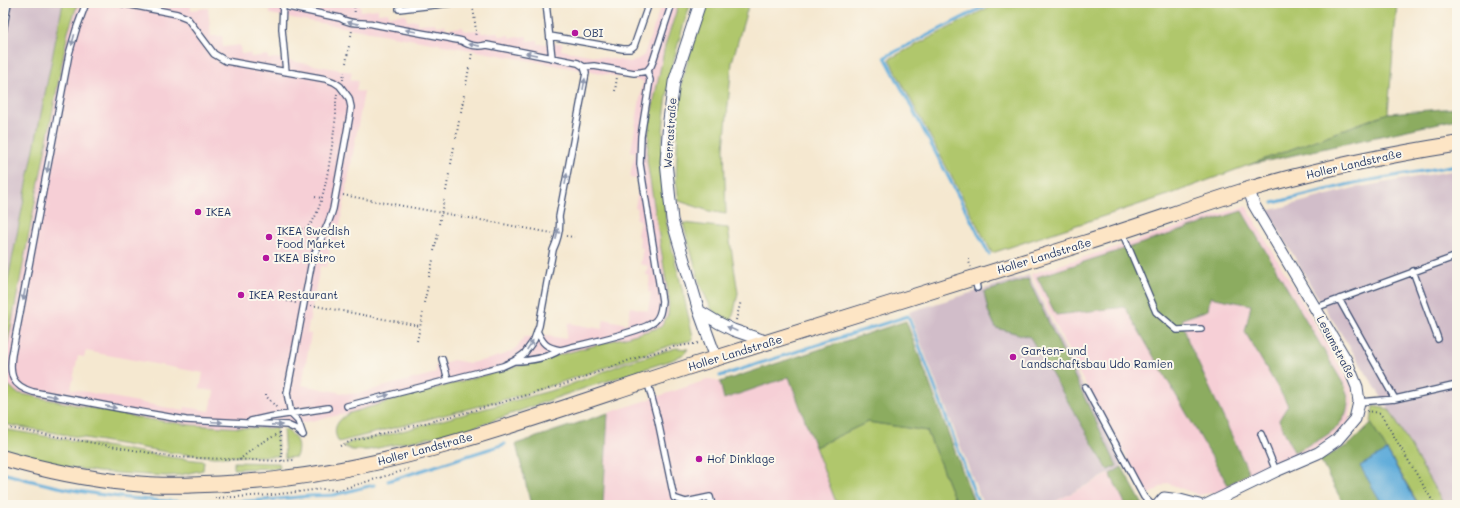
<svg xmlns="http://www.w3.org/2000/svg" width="1460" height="508" font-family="Mali,sans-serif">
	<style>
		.built { fill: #f6cfd6; fill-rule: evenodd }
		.industrial { fill: #d1bdc9; fill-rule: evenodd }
		.green { fill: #b0c76c; stroke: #667b65 }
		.forest { fill: #8cac60; stroke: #546e5f }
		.water { fill: #62adda; stroke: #3e6e9c }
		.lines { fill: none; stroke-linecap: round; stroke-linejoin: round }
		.stream { stroke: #62adda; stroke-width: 3 }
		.lane-casing { stroke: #3c4b6f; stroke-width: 8 }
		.street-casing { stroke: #3c4b6f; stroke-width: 13 }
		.secondary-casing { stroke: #3c4b6f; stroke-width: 17 }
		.path { stroke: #3c4b6f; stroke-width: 2; stroke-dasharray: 1 3; stroke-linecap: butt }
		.lane { stroke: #fff; stroke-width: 5.5 }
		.street { stroke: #fff; stroke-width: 11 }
		.secondary { stroke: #fde5c5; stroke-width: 15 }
		.oneway { fill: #8d97ae }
		.poi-dot { fill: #b5179e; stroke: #fbf7ec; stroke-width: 1.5 }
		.labels { text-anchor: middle; stroke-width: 4; stroke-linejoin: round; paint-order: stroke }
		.poi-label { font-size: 11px; fill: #1b2f5e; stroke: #fbf7ec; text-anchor: start }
		.street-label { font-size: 11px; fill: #1b2f5e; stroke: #fbf7ec }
	</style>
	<rect width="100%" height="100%" fill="#fbf7ec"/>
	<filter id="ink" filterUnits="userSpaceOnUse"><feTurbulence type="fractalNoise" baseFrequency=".025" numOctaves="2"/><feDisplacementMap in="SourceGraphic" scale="8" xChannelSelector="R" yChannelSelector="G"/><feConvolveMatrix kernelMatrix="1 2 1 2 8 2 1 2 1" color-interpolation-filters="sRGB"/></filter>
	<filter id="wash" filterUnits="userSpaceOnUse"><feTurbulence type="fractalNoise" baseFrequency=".012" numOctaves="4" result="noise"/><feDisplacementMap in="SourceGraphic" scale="16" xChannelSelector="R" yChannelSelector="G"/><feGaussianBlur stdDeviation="0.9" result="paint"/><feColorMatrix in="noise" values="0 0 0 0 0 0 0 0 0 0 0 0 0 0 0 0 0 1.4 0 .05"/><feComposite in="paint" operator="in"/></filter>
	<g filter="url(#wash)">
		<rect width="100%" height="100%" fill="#f5e8d0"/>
		<path class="built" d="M78,3H191V10L208,8L211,36H222L223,47L240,45L241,54L250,53L251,57L268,55V59L275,58L352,72L350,80L358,81L356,91L364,92L337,242L331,241L327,267L320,266L307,333L311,334L302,385L348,394L360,393L436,373L435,366L453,360L470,363L490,359L511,352L519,345L524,337L550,336L566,339L568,323L602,329L604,319L627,324L631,307L648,311L651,293L648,292L650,276L646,275L648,266L640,264L643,248L639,247L640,237L637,236L640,220L636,219L638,209L635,208L640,180L630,178L635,152L631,151L643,81L270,14L269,3H340V6L360,4L361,11L378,9V13L388,12L389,16L406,14L407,21L417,20V24L435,23L436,26L445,25L446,29L463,27L464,31L481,30V33L499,32V36L509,35L510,38L527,36V41L538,40V44L562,43L561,50L630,62L635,61L644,55L662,3H679L665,46L649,124L647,161L669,299L668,315L661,327L648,331L410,395L350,413L276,428H244L190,425L141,418L17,393L6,383L3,368L68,32ZM86,351L203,373L200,389L214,391L210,411L185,407L184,411L71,389L78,356L84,357Z
			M1246,206L1352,388L1353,403L1349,421L1338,432L1319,446L1224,491L1199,495L1167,483L1148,495L1079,373L1031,274ZM1242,211L1320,439L1288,405L1245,332L1251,305L1210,297L1208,310L1182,319L1188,341L1249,473L1228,485L1125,307Z
			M789,376L837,505H603L608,413L710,379L720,382L725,398Z
			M1110,474L1126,505H1048Z"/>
		<path class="industrial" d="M3,3H63L3,305Z
			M1457,170V505H1444L1389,409L1314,291L1268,211L1354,188Z
			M1029,275L1122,467L1048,505H983L909,312ZM1030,337L1117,466L1107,470Z"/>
		<path class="green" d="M63,3H78L68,32L3,368L6,383L17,393L141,418L190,425L244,428H276L279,456L214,457L172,453L3,424V305Z
			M679,3H691C665,75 654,155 668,230C674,260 683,289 689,319C690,326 693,332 693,340L672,345L526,394L339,442C331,429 337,420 350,413L410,395L648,331L661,327L668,315L669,299L647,161L649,125L665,46Z
			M705,3H749L732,62L724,148L726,214L709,211L679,201L676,180L679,91Z
			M997,3H1397L1388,113L1171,194L992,253L889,59Z
			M683,223L728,228L738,293L734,312L730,324L713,312L701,287Z
			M676,348L688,349L684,354L672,360L567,394L466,430L368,450H352L343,446L351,442L391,434L564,387L625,363Z
			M1373,406L1389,409L1444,505H1419L1371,423Z
			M868,422L927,431L956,503L973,499L976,505H837L815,447Z
			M3,429L176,458L204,461L203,470L180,475L166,476L99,472L66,467L3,451Z
			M283,429C295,433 301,444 296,457L285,458Z
			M234,462L279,463L280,468L234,469Z"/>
		<path class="forest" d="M1457,108V119L1249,165L1388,113Z
			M1242,211L1344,385C1346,391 1349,398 1348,404C1345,431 1315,442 1294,452L1279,420L1288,405L1245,332L1251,305L1210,297L1208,310L1182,319L1188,341L1249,473L1228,485L1125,307L1056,315L1037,277Z
			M1028,279L1117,466L1108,470L1030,337L996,328L988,311L984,292Z
			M906,321L973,499L956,503L927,431L868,422L815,447L789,377L724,399L720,382Z
			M608,413L603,505H531L516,444Z
			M1371,423L1419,505L1387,451L1360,466L1383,505H1344L1320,460L1350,444Z
			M1122,467L1143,505H1126L1110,474Z"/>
		<path class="water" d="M1387,451L1418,505H1383L1360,466Z"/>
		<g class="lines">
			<path class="stream" d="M1273,203L1354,183L1457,165
				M989,254L885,57L991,3
				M720,376L908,316L979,505
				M3,473C102,503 206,508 309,496C317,495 325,496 333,495C347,492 360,488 374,485
				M388,481L505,444"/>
		</g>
	</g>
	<g filter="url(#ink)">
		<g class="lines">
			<g class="lane-casing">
				<path id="lane" d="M86,3L76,30L69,54L12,355C9,375 12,386 33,392L134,411L186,420L287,425L296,429L303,435
					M121,3L177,14L187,18L214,54L226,61L326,79L334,82L340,86L349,98L351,107L350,115L333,209C328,227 318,243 312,261L287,393L291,414L298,421L303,435
					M282,3L288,7L340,18C350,25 362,22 373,24C403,30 433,35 462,41C469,46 479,47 487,45L578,63L584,67L586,73L559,217C561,227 557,241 553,250L539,326L534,340L524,354L514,361L503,366L347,406
					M283,3L282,29L286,72
					M546,3L552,58
					M399,9L452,3
					M3,32L8,3
					M550,36L623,49H630L634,46L649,3
					M584,67L594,66L634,73L641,72L647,71L651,66L653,61L672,3
					M1122,232L1156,312L1177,330L1201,329
					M1413,271L1438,339
					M975,278L977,288
					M1339,299L1395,399
					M1315,308L1457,256
					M537,331C543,344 546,347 560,350
					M442,359L448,379
					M514,361C529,361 547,358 560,350C578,345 644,332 655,321C661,316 661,308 662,301L640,164L641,136L650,80L647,71
					M647,380L658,421L674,498L686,502L710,497L712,505
					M1085,387L1144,497L1152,505
					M1359,402L1395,399L1457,385
					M251,421L269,417L328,408
					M1261,434L1276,471"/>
			</g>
			<g class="street-casing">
				<path id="street" d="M700,3L674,82L669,120L666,162L672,220L699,311L716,358
					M699,311L719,323L733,330L768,342
					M1158,505L1164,498L1180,500L1199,505
					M1206,505L1276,471L1318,453L1337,440L1355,419L1359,402L1357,387L1346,360L1254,205L1249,190"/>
			</g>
			<g class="secondary-casing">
				<path id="secondary" d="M3,458C44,470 86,479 129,483C164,487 200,485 235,483C252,481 270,481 287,478C424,461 557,409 688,367C820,325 953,285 1085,243C1140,226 1195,206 1250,189C1318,169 1387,155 1457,144"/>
			</g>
			<path class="path" d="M354,3L355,15
				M473,6L476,31L475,37
				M351,36L352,30
				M471,59L472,52
				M346,63L349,46
				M343,80L344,72
				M466,85L469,68
				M615,91L617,77
				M461,112L464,95
				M456,138L459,121
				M451,164L454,147
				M446,191L449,174
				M343,195L552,233
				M315,197L322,198
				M439,224L444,200
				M301,229C303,229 305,229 307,227C325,216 333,137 336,115V101L337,94
				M566,236L574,237
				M434,251L438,234
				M968,259L971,267
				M429,277L433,260
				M287,301L296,303
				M424,303L428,286
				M311,305L420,326
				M736,320L741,301
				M417,341L423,313
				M266,394V396L277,408
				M1367,411L1380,413L1435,505
				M3,427L173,457L282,461L294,460
				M280,432L282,462
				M340,446L352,441L461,414L569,383L630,360L673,347L700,343
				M239,460L259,444L280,433
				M215,498L271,495L322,489L339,490L409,469"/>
			<use href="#lane" class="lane"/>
			<use href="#street" class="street"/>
			<use href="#secondary" class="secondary"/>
		</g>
		<defs><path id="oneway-solid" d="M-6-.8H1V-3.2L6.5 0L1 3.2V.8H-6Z"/></defs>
		<g class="oneway">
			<use href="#oneway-solid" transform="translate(353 23) rotate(-169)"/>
			<use href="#oneway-solid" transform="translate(411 31) rotate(-170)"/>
			<use href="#oneway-solid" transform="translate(73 40) rotate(105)"/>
			<use href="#oneway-solid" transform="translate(474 45) rotate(-169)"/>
			<use href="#oneway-solid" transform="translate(531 54) rotate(-169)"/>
			<use href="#oneway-solid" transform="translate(584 84) rotate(-80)"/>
			<use href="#oneway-solid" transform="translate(48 167) rotate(101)"/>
			<use href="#oneway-solid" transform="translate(566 179) rotate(-80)"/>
			<use href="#oneway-solid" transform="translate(557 234) rotate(-79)"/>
			<use href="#oneway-solid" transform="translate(24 295) rotate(101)"/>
			<use href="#oneway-solid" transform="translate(732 329) rotate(-156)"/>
			<use href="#oneway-solid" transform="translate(530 345) rotate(-57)"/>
			<use href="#oneway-solid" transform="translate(52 396) rotate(11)"/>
			<use href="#oneway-solid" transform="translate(384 396) rotate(-15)"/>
			<use href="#oneway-solid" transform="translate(111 407) rotate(11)"/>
			<use href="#oneway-solid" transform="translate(217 422) rotate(2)"/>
			<use href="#oneway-solid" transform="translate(277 425) rotate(1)"/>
		</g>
	</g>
	<g class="poi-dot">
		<circle cx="575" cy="33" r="4"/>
		<circle cx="198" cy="212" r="4"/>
		<circle cx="269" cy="237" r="4"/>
		<circle cx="266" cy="258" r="4"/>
		<circle cx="241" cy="295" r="4"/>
		<circle cx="1013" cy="357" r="4"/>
		<circle cx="699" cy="459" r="4"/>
	</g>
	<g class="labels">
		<g class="poi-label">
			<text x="583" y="37">OBI</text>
			<text x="206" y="216">IKEA</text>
			<text x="277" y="235">IKEA Swedish<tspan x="277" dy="13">Food Market</tspan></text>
			<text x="274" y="262">IKEA Bistro</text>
			<text x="249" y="299">IKEA Restaurant</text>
			<text x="1021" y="355">Garten- und<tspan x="1021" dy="13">Landschaftsbau Udo Ramien</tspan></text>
			<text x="707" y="463">Hof Dinklage</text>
		</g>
		<g class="street-label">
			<text transform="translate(670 133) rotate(-86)" y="4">Werrastraße</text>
			<text transform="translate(1354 164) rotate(-13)" y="4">Holler Landstraße</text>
			<text transform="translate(1044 256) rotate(-17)" y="4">Holler Landstraße</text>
			<text transform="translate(1336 347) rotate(62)" y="4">Lesumstraße</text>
			<text transform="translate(735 353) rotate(-17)" y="4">Holler Landstraße</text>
			<text transform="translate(425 449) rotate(-15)" y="4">Holler Landstraße</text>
		</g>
	</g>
	<rect width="1460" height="508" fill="none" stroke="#fbf7ec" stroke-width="16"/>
</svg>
